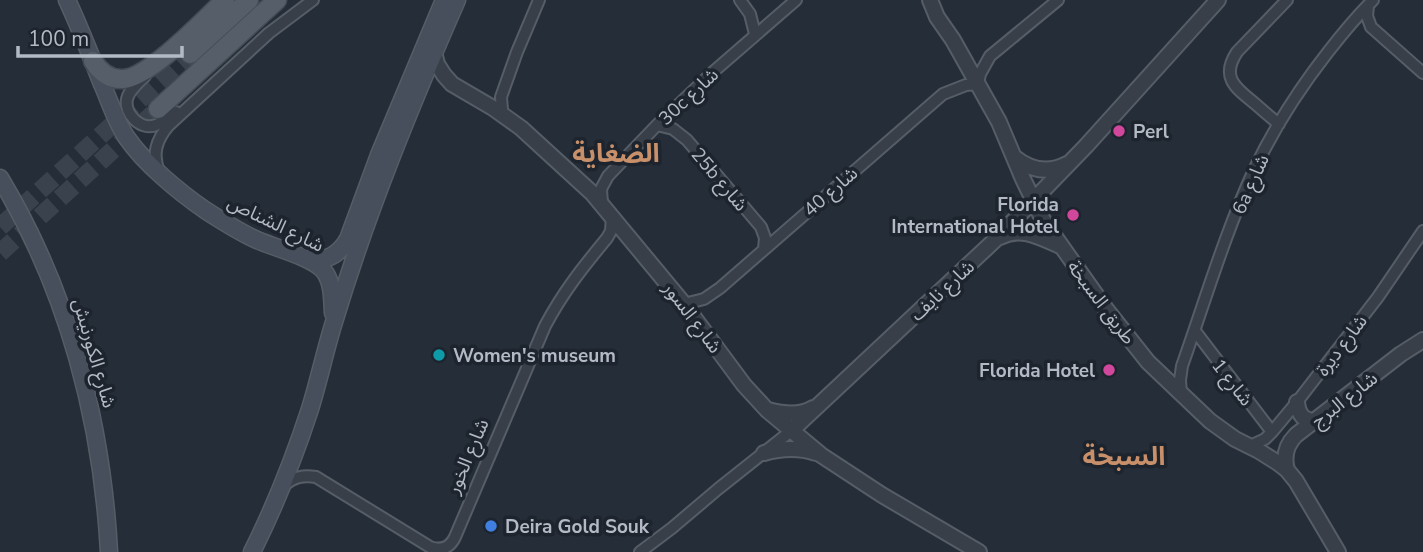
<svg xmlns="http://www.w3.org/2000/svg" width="1423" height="552" font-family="'Nunito Sans','Noto Sans Arabic',sans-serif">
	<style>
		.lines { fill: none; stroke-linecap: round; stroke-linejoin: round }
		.primary-tunnel { stroke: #3a434d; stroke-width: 18; stroke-dasharray: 18 9; stroke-linecap: butt }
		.minor-casing { stroke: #565d67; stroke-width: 14 }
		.tertiary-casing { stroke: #565d67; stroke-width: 18 }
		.secondary-casing { stroke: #565d67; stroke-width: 19 }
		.primary-casing { stroke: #444b55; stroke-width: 21 }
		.minor { stroke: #383f49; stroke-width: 10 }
		.tertiary { stroke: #383f49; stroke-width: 14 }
		.secondary { stroke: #464f5b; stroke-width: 16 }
		.primary { stroke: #565e69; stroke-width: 18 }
		.hotel-dot { fill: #d1479c; stroke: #1d242e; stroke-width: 2.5 }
		.culture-dot { fill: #0f9aa8; stroke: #1d242e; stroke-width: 2.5 }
		.shop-dot { fill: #3f7fe0; stroke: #1d242e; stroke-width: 2.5 }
		.labels { text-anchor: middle; stroke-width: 7; stroke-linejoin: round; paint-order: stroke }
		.street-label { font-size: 19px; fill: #b3bac5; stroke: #1d242e }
		.poi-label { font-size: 19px; font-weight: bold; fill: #b3bac5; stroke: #1d242e; text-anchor: start }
		.district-label { font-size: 26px; font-weight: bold; fill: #c8906a; stroke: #1d242e }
	</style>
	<rect width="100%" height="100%" fill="#252e38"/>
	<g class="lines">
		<path class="primary-tunnel" d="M0,227L190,54
			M0,253L158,109"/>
		<g class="minor-casing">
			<path id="minor" d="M740,0L750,14L755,34
				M1368,6L1367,16L1371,27L1423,73
				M145,76C139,82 129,90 127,99C124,114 141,131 156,125C163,122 170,116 176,112
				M504,116L502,110L501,97L517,52L539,0
				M1279,124C1270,117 1261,109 1253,102C1234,87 1221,76 1237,52L1287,0
				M657,125L673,129L687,140L761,227L765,238L764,249
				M159,172C152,154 156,140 169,125L269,33L313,0
				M602,204L601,189L608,176L657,125L713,72L796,0
				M684,304L704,299L720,288L943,94L966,85L978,84L980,74L990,56L1058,0
				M1195,331L1272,432
				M1181,395L1180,380L1182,366C1205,301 1225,233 1254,170C1274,128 1299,89 1328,52C1342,34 1357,16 1373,0
				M1248,447L1265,439L1272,432L1297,402L1378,297L1423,231
				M284,485C294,477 303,475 316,477L430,547C441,551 450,548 455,537L545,326C563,292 583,267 607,238L611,231L612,216
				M640,552L672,528L718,489L791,431"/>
		</g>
		<g class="tertiary-casing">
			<path id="tertiary" d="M930,0L937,17L953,40L999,122L1023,179L1043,220L1106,309L1148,362L1210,421L1235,439L1259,451L1278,463L1287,470L1296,481L1338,552
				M434,52L437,64L444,75L452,84L493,108L521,128L592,193L684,304L744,385L767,410L821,455L882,495L979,552
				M1014,157C1030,170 1048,174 1067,164
				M1000,237C1021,226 1040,237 1060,246
				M1297,402C1298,414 1304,422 1316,421
				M768,410C784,414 799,416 813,408
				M791,431L995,240L1086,146L1218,0
				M764,453C782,448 798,447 816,453
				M1287,470C1283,456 1286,445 1296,435L1401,354L1423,340"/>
		</g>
		<g class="secondary-casing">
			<path id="secondary" d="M67,0C80,28 91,56 102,84C110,102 116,122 127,138C145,164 179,192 205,210C222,221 239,232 257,240C275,248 312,257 324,271C333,283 332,299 333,313
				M0,178C68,291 102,421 109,552
				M307,259C326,262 339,255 348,239L379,155L444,0
				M252,552C275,506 294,458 310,409C319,380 325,351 334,322C367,212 411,105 457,0"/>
		</g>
		<g class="primary-casing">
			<path id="primary" d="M190,54L249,0
				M93,61C100,72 109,80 123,79C149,78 205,19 225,0
				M158,109L277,0"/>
		</g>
		<use href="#minor" class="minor"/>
		<use href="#tertiary" class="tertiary"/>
		<use href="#secondary" class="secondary"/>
		<use href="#primary" class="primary"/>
	</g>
	<g class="hotel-dot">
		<circle cx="1119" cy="131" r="7"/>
		<circle cx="1073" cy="215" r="7"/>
		<circle cx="1109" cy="370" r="7"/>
	</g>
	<circle class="culture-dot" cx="439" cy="355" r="7"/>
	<circle class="shop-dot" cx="491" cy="526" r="7"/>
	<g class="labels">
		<g class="street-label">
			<text transform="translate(688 96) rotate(-43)" y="7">30c شارع</text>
			<text transform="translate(720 179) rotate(50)" y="7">25b شارع</text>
			<text transform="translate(1250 184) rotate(-66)" y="7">6a شارع</text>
			<text transform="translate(830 191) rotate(-41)" y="7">شارع 40</text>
			<text transform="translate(276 223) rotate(26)" y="7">شارع الشناص</text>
			<text transform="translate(942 290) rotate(-43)" y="7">شارع نايف</text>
			<text transform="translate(1102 302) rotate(53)" y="7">طريق السبخة</text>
			<text transform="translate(693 317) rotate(53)" y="7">شارع السور</text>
			<text transform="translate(1341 345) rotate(-53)" y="7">شارع ديرة</text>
			<text transform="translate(95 353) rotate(74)" y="7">شارع الكورنيش</text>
			<text transform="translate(1233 382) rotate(52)" y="7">شارع 1</text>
			<text transform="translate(1344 399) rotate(-38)" y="7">شارع البرج</text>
			<text transform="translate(467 456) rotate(-67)" y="7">شارع الخور</text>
		</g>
		<g class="poi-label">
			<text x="1133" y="138">Perl</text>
			<text x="1059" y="211" text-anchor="end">Florida<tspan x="1059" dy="22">International Hotel</tspan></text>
			<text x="453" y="362">Women's museum</text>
			<text x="1095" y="377" text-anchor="end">Florida Hotel</text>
			<text x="505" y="533">Deira Gold Souk</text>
		</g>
		<g class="district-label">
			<text x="616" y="162">الضغاية</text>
			<text x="1124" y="465">السبخة</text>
		</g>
	</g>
	<path d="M18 46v10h164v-10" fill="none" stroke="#b3bac5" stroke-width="3.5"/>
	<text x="28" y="46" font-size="21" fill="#b3bac5" stroke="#1d242e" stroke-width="5" paint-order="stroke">100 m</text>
</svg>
